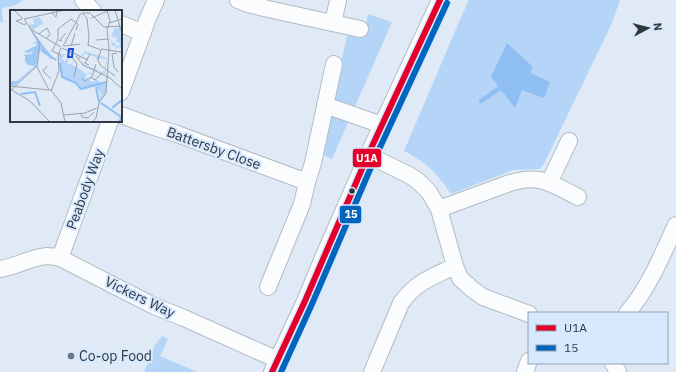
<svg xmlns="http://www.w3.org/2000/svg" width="676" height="372" font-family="'IBM Plex Sans',sans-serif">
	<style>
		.green { fill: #b4d4f8 }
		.water { fill: #8ebef2 }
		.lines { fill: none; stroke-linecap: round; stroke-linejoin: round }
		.stream { stroke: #8ebef2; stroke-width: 4.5 }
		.minor-casing { stroke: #b2bbc4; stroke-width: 18 }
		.minor { stroke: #fafcfe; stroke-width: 16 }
		.bus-1-casing { stroke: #d6e9ff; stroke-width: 9 }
		.bus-2-casing { stroke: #d6e9ff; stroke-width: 9 }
		.bus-1 { stroke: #e4002b; stroke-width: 6 }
		.bus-2 { stroke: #0065bd; stroke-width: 6 }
		.bus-dot { fill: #30373f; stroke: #d6e9ff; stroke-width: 1.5 }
		.poi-dot { fill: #6d767f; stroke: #d6e9ff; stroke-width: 1.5 }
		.labels { text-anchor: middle; stroke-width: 4; stroke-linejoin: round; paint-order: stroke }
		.street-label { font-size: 14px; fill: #30373f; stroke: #d6e9ff }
		.poi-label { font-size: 14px; fill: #30373f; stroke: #d6e9ff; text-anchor: start }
		.inset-river { fill: none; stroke: #8ebef2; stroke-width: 2 }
		.inset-road { fill: none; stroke: #99a2ad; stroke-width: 1 }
		.view { fill: #1d4ed8; fill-opacity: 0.15; stroke: #1d4ed8; stroke-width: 2 }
		.inset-edge { fill: none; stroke: #30373f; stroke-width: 2 }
		.line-badge { stroke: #d6e9ff; stroke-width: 1.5 }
		.badge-label { font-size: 11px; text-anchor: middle; font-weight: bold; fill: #fff }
	</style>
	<rect width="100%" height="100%" fill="#dfeaf6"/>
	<path class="green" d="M0,0H23C16,5 11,7 2,8L3,22H0Z
		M469,0H620L611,25L545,162L540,169L513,170L451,194C436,172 427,163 404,151L459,22Z
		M368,14L392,22L332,159L321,154L347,36L363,37Z
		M162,336L168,339L160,356L197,372H144L155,345Z"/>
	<path class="water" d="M507,43L533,67L530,73L550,82L544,98L522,90L515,108L491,77Z"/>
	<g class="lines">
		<path class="stream" d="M481,101L500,88"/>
		<g class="minor-casing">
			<path id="minor" d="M83,0L93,11
				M238,0L248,4L268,9L360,29
				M333,23L338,0
				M121,24L143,33
				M121,92L148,18L156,0
				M325,105L382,125
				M121,115L151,126L177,134L307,182
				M368,155L409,175L418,181L429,192L439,209L455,266L460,278L472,289L483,297L529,314
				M549,183L569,141
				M439,209L507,184C539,173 550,183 578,197
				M60,258L110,121
				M0,269C16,267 31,257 47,256C51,256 56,257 60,258L154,306L184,318L278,360
				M268,287L302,204L307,182L313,163L334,64
				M627,313C649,288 662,255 676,225
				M613,363L618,372
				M272,372L305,301L325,253L368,155L440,0
				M372,372L401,303C416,282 432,277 455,266
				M525,372L529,361"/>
		</g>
		<use href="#minor" class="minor"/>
		<g class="bus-1-casing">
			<path id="bus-1" d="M272,372L305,301L368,155L440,0"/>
		</g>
		<g class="bus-2-casing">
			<path id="bus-2" d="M281,372L312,304L375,158L447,3"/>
		</g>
		<use href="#bus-1" class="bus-1"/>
		<use href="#bus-2" class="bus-2"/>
	</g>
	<circle class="bus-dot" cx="352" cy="191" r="3.5"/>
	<circle class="poi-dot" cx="71" cy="356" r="4"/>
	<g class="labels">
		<g class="street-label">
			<text transform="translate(214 148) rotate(20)" y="5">Battersby Close</text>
			<text transform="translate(85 189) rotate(-70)" y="5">Peabody Way</text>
			<text transform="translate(140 297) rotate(26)" y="5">Vickers Way</text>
		</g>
		<g class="poi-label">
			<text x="79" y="361">Co-op Food</text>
		</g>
	</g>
	<g transform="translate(10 10)">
		<rect width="112" height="112" fill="#dfeaf6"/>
		<path d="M29,7L34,13L22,20L18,15L24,14L23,9ZM105,18H110L112,39L109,37L105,39L106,36H101L102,32L98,28L109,37L110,33L106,32L107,28L101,26ZM74,41L97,48L95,64L73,56L71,60L76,64L79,62L91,68L78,63L75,67L82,72L85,71L84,68L91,73L97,71L96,84L89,91L91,84L86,76L71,79L66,73L54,68L50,61L49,45L56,44L51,49L55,51L58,49L60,48L57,53L61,55L63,51L62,55L71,60L73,56L68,47L73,46ZM73,43L86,47L87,50L89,48L96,49L95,60L92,62L75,55L76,51L73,54L69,50Z" fill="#b4d4f8" fill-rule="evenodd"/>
		<path d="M18,16L44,49H41L35,45L41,48L30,39L26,56L5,75L0,76V71H7L25,56L18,55L15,51V46L12,45L21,44L24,40L19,43L14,42L27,35L26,33L21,34L27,31Z" fill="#a0c8f5"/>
		<path class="inset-river" d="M31,40L46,50M50,53L52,67L66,73L71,79L96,72M86,77L89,92M11,84L25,82L30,96M91,93L110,106L111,110L108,112M102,98L112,90"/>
		<path class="inset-road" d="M4,0L13,9M105,0L112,24M41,2L46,7L47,2M72,3H80L94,17L112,16M72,3L77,8L79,27L78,36M81,8L98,1M12,9L6,11L15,15L16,13M14,9L30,33L27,57L39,80M14,9L55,0M99,13L112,9M22,20L51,37M29,24L37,18L40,24L37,28M52,30L49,31L56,23M86,30L98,29M78,35L91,40M53,36L71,3M54,36L70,34M61,36L65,23M52,38L78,50M91,39L112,42M91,40L88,50L90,55L105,66M107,43L102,44L104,57L108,62M51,45L42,41L48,29V19L61,9L68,14L66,20M61,46L67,54L64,67M66,46L73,55L100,68L112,79M79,55L75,53L80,44M37,56L33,61L41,69M80,67L85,70L92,63M72,69L75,71L82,67L86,54M0,76L39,80M0,79L20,91L40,112M40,79L51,93L55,112M0,81L27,56M41,81L49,61L48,46L51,38M71,104L72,107L78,108L84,102M54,105L75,103L87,98M82,112L86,108L89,93L96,83L99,39L97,19L100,11L97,0"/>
		<path class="view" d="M59,39H63L62,47H58Z"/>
		<rect width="112" height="112" class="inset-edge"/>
	</g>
	<g class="line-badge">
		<rect x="352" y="148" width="30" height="20" rx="4" fill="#e4002b"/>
		<rect x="339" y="205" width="23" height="19" rx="4" fill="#0065bd"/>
	</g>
	<g class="badge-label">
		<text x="367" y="162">U1A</text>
		<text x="351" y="218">15</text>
	</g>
	<rect x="528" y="312" width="140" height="52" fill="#d6e9ff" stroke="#94a2b2"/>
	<rect x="536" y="325" width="20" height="6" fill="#e4002b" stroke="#94a2b2"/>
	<text x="564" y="332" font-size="12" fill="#30373f">U1A</text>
	<rect x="536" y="345" width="20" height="6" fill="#0065bd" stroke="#94a2b2"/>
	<text x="564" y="352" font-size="12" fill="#30373f">15</text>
	<g transform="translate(648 28) rotate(83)" stroke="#d6e9ff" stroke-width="3" paint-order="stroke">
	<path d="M0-3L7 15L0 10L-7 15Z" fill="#30373f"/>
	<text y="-6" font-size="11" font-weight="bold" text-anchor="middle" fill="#30373f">N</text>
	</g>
</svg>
